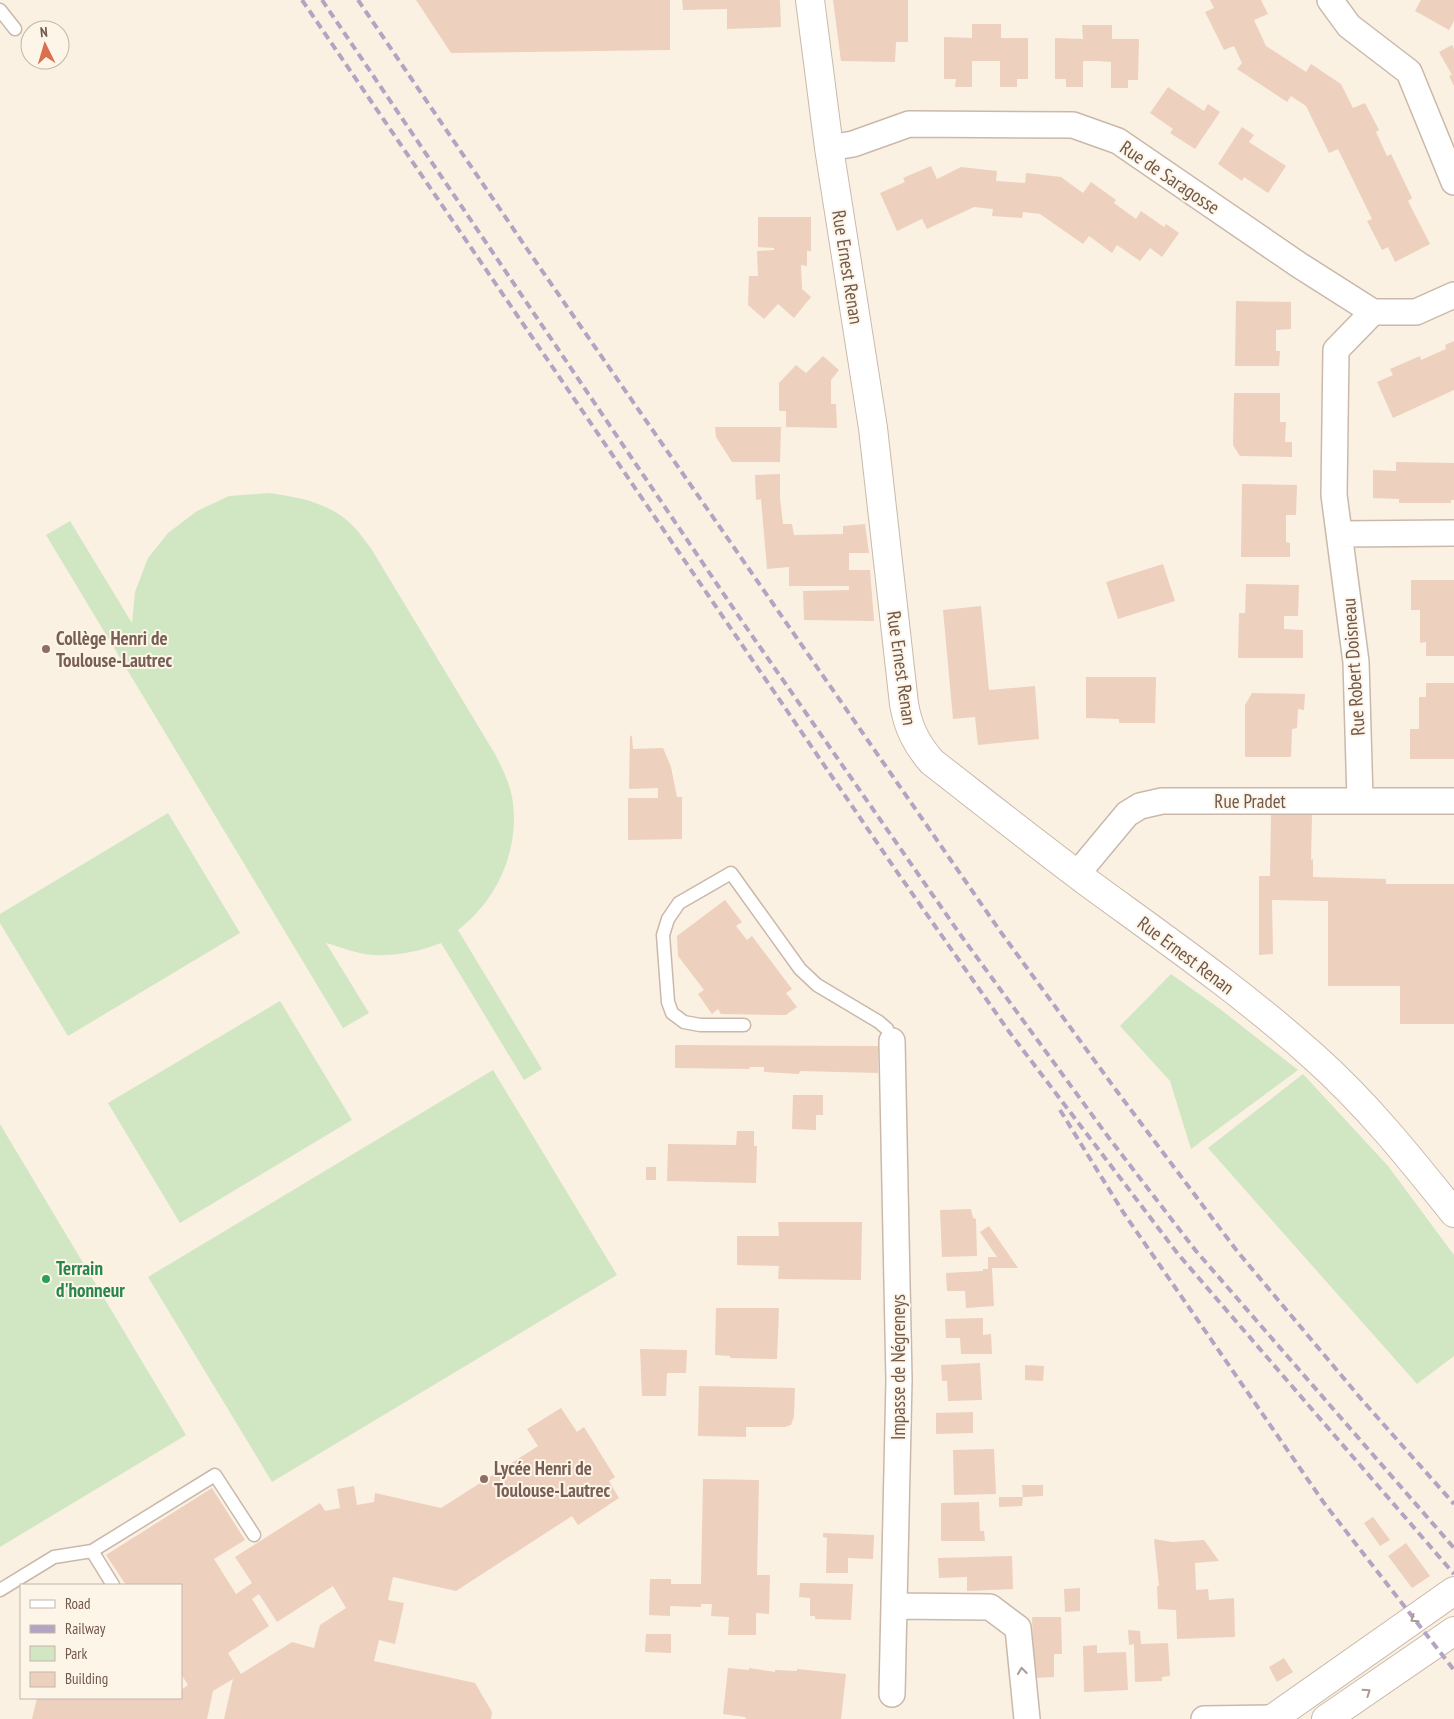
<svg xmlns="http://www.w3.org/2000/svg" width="1454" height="1719" font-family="'PT Sans Narrow',sans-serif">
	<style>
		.green { fill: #d1e6c3 }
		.building { fill: #edd0bd; fill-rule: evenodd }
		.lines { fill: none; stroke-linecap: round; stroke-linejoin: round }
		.service-casing { stroke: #cab9aa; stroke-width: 15 }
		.minor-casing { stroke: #cab9aa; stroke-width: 28 }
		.tertiary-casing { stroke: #cab9aa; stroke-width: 30 }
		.service { stroke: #fff; stroke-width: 12 }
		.minor { stroke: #fff; stroke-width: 25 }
		.tertiary { stroke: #fff; stroke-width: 28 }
		.rail { stroke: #b4a3c2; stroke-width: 4; stroke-dasharray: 8 5; stroke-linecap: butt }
		.oneway { stroke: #a99b93 }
		.education-dot { fill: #8d6e63; stroke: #fdf5e8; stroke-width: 2 }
		.leisure-dot { fill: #2e9e5b; stroke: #fdf5e8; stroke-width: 2 }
		.labels { text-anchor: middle; stroke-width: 4; stroke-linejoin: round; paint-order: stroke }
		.street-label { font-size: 19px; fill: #70584b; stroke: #fdf5e8 }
		.education-label { font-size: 19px; font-weight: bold; fill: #785e54; stroke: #fdf5e8; text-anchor: start }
		.leisure-label { font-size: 19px; font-weight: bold; fill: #27864d; stroke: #fdf5e8; text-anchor: start }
	</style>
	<rect width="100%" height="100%" fill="#faf1e3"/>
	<path class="green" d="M269,493C299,497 331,503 353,526C360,533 366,542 372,550L495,754C502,768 509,781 512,797C521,847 498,900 458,930L542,1069L524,1080L441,943C419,952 395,956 372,955C357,954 341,947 326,943L369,1013L343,1028L46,535L70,521L132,623L135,592L148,558L168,533L197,511L229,496Z
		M168,813L240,933L68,1036L0,923V914Z
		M1171,974L1220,1009L1298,1070L1191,1149L1170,1081L1120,1026Z
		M280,1001L352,1120L180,1223L108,1103Z
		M493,1070L617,1275L272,1482L148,1277Z
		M1303,1074L1388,1166L1454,1255V1356L1417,1384L1208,1148Z
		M0,1124L186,1435L0,1547Z"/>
	<path class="building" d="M416,0H670V50L451,53Z
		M682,0H780L781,27L727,29V9L683,10Z
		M833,0H908V42H896L895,62L841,61Z
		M1210,0H1261L1268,14L1254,20L1266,46L1306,72L1311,64L1341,84L1353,108L1365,103L1379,130L1376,132L1387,156L1391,154L1412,198L1408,201L1430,244L1395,262L1388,247L1382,250L1367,221L1372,219L1338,149L1329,153L1306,106L1291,96L1287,102L1237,69L1242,63L1234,46L1224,50L1205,12L1214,8Z
		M1421,0H1454V21L1449,30L1415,11Z
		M972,24H1001V38H1028V79H1017V87H1000V61H972V87H955L956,79H944V37L972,38Z
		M1082,25H1112V39H1139L1138,80H1128V88H1111V62L1097,61H1083V87H1066V79H1055V38L1083,39Z
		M1452,45L1454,49V86L1449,76L1452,75L1439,52Z
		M1168,87L1204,111L1208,104L1220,112L1195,149L1170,133L1173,129L1150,113Z
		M1242,127L1254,135L1249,142L1286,166L1268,193L1244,177L1242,181L1218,164Z
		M931,166L937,179L961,167L997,171L996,181L1025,183L1026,173L1061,177L1083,193L1091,182L1116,200L1114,203L1136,219L1141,211L1164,227L1166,224L1179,233L1162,257L1150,248L1140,261L1117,245L1112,253L1089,236L1083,244L1040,214L1023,212L1022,218L992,216L993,209L974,207L927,229L922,219L897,231L880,193L905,182L903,178Z
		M758,217H811V251H807V266L801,265L802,289L811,297L794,318L778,304L764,319L748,305L749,276H758L757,251L774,250V248L758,247Z
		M1236,301L1291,302V329L1276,330V351H1280L1279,366H1235Z
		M1454,341V390L1393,418L1377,382L1393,375L1390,369L1420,356L1421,360L1446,349L1445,345Z
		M823,356L839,370L831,380V404H836L837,428L786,427V411H779V383L796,365L806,373Z
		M1234,393H1280V422H1286L1285,442H1292V457L1240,456L1233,445Z
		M715,427H781L780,462H732L716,437Z
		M1396,462L1454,463V500H1451V503H1399V499L1373,498V470L1396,471Z
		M780,474V498L783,524H792L794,535L843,534V526L865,524L869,553H849V570H870L874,621L804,620L803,591L849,590V586H789V567L767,569L761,499L756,500L755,475Z
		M1242,484L1297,485L1296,515H1286V542L1290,543V557H1241Z
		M1163,564L1175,601L1118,619L1106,582Z
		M1411,580H1454V656H1426V642L1420,643V610H1411Z
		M1246,584L1299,585L1298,616H1284V629L1303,630V658H1238L1239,613H1245Z
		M981,606L989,690L1035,686L1039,739L978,745L975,717L953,719L943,610Z
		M1086,677H1156L1155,723H1119V719L1086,718Z
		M1426,683H1454V759H1410V729H1419V697H1426Z
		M1252,693L1305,694L1304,710L1298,709L1297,728L1292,729L1291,757H1245V705Z
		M630,735L632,737L633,749L663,748L671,767L677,797H682V839L628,840V798H658V788L629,789Z
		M1312,814L1311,860L1313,859V877L1386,879V884H1454V1024H1400V986H1328V901L1272,900L1273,954L1259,955V876H1270L1271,815Z
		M725,900L742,922L736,926L747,940L752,936L792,989L786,993L797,1007L786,1015L721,1014L718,1009L712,1014L698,994L704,990L678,956L677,936Z
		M675,1045L878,1046V1073L800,1071L799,1074L764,1072V1067H750L749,1069L675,1068Z
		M793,1095H823V1115H816V1130L792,1129Z
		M737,1131H754V1146H757L756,1183L667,1181L668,1144L736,1145Z
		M646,1167H656V1180H646Z
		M971,1209L973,1218L976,1219L977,1256L942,1257L940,1210Z
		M778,1222H862L861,1280L778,1279L779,1266L737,1265V1236H779Z
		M989,1226L1018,1268H992L994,1306L966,1308L965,1291H947L946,1273L983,1271V1269H988V1257H997L980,1232Z
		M716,1308H779L777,1359L730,1358V1356L715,1355Z
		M983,1318V1335L991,1334L992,1354H961L960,1338H946L945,1319Z
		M640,1349L687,1350L686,1373H667L666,1396H642Z
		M980,1363L982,1400L948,1401L947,1381H942L941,1365Z
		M1025,1365L1044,1366L1043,1381L1025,1380Z
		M699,1386L795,1388L794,1416L791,1425L785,1427H746V1437L698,1436Z
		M561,1408L577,1432L584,1427L615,1477L609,1481L619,1498L578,1525L572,1516L456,1591L393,1577L388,1600L404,1603L395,1644L379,1640L374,1661L475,1683L492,1712L491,1719H224L233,1679L213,1691L207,1719H32L37,1698H166L167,1699L181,1698V1690L188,1685L181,1674V1585H126L106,1555L212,1488L245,1540L214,1559L236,1594L252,1583L235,1557L320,1503L325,1511L340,1508L337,1489L354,1486L357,1505L374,1502L375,1493L441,1508L538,1446L527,1429ZM333,1586L346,1608L320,1625L314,1648L292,1642L241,1674L228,1653L269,1626L252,1599L259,1594L277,1622Z
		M973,1412V1433L936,1434V1413Z
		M994,1449L996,1494L954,1495L953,1450Z
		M703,1479L759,1480L757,1575H770L769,1614L756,1613V1635H728L729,1617L711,1616L712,1604H701V1607L670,1606V1616L649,1615L650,1579H671V1584H701Z
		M1022,1485H1043V1496L1023,1497Z
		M999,1497H1023L1022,1506L999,1507Z
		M979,1502L980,1531H984L985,1541H941V1503Z
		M1373,1517L1390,1540L1380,1546L1364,1523Z
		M823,1533L874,1535L873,1559L848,1558V1573H826L827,1538L823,1537Z
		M1154,1539L1172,1542L1204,1540L1219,1561L1195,1563L1196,1590L1208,1589L1209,1600L1234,1598L1235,1637L1177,1639L1176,1610L1158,1609L1157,1586H1159Z
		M1406,1543L1430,1576L1412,1588L1388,1556Z
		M1012,1556L1013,1589L967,1591V1577L939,1578L938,1558Z
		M800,1583L853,1584L851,1620L815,1619V1616H810V1598L799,1597Z
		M1080,1588V1611L1065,1612L1064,1589Z
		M1032,1617H1061L1062,1654H1054V1677L1034,1678Z
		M1128,1630L1140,1631L1141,1644L1168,1643L1170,1676L1162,1677V1681L1135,1682L1134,1644L1129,1645Z
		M646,1634H671V1653L645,1652Z
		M1097,1645V1653L1126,1652L1128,1690L1084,1692L1083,1646Z
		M1284,1658L1293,1672L1277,1682L1269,1667Z
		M728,1668L749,1670V1668L775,1672V1670L797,1671V1669L846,1674L841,1719H746L745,1717L723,1714Z"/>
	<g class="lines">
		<g class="service-casing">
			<path id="service" d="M0,10L15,29
				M744,1025H700L684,1022L672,1013L668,1002L663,935L668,919L679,903L731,873L800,969L817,985L879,1022L887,1029L892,1041
				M92,1551L113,1585
				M0,1590L54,1557L92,1551L215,1475L254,1535"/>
		</g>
		<g class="minor-casing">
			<path id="minor" d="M1330,0L1349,26L1409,72L1454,182
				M829,148L853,144L909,124L1073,125L1118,141L1299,265L1373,312H1416L1454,295
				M1340,534L1454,533
				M1360,800L1356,662L1334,495L1336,350L1373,312
				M1077,874L1127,814L1140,806L1162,801H1454
				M892,1041L899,1380L892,1694
				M895,1606L990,1607L1018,1628L1027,1719
				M1204,1719L1272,1718"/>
		</g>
		<g class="tertiary-casing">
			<path id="tertiary" d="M810,0L829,148L873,428L904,704C908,727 916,744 932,762C986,804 1039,846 1094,887C1168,941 1244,994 1313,1056C1366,1103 1410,1158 1454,1213
				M1272,1719L1454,1591
				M1326,1719L1454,1631"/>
		</g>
		<use href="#service" class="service"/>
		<use href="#minor" class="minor"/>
		<use href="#tertiary" class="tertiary"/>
		<path class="rail" d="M302,0L895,869L1010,1033L1178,1254L1454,1574
			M322,0L746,627L962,937L1109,1138L1196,1251L1454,1548
			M358,0L527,249L1000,931L1116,1090L1237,1251L1362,1400L1454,1504
			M1060,1110L1123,1212L1324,1503L1454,1670"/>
	</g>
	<defs><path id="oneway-chevron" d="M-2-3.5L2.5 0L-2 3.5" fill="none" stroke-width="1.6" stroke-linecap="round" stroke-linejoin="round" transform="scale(1.25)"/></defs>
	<g class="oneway">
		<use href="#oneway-chevron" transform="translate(1414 1619) rotate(145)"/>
		<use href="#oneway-chevron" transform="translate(1022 1671) rotate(-96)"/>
		<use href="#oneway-chevron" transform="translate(1367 1692) rotate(-35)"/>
	</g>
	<g class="education-dot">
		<circle cx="46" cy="649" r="5"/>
		<circle cx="484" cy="1479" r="5"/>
	</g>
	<circle class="leisure-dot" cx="46" cy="1279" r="5"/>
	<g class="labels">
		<g class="street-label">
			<text transform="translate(1170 177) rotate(34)" y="7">Rue de Saragosse</text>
			<text transform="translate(848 267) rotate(81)" y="7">Rue Ernest Renan</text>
			<text transform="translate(1353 667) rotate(-94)" y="7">Rue Robert Doisneau</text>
			<text transform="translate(902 668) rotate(82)" y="7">Rue Ernest Renan</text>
			<text x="1250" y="808">Rue Pradet</text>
			<text transform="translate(1186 955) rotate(37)" y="7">Rue Ernest Renan</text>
			<text transform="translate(898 1367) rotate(-90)" y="7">Impasse de Négreneys</text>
		</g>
		<g class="education-label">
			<text x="56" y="645">Collège Henri de<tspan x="56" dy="22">Toulouse-Lautrec</tspan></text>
			<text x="494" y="1475">Lycée Henri de<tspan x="494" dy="22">Toulouse-Lautrec</tspan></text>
		</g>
		<g class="leisure-label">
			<text x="56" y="1275">Terrain<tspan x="56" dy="22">d'honneur</tspan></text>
		</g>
	</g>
	<rect x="20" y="1584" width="162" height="115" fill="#fdf5e8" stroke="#c5b6a9"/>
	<rect x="30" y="1600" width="25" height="8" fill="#ffffff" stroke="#c5b6a9"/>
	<text x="65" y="1609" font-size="15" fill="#70584b">Road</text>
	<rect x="30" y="1625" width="25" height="8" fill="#b4a3c2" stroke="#c5b6a9"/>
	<text x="65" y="1634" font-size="15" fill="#70584b">Railway</text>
	<rect x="30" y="1646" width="25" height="15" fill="#d1e6c3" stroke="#c5b6a9"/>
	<text x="65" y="1659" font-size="15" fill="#70584b">Park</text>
	<rect x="30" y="1672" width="25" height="15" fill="#edd0bd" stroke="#c5b6a9"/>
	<text x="65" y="1684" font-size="15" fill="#70584b">Building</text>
	<g transform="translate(45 45) rotate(355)"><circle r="24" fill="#fdf5e8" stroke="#c5b6a9"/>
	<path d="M0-4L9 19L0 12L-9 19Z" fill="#db7051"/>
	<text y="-8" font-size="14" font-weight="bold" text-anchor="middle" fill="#70584b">N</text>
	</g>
</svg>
